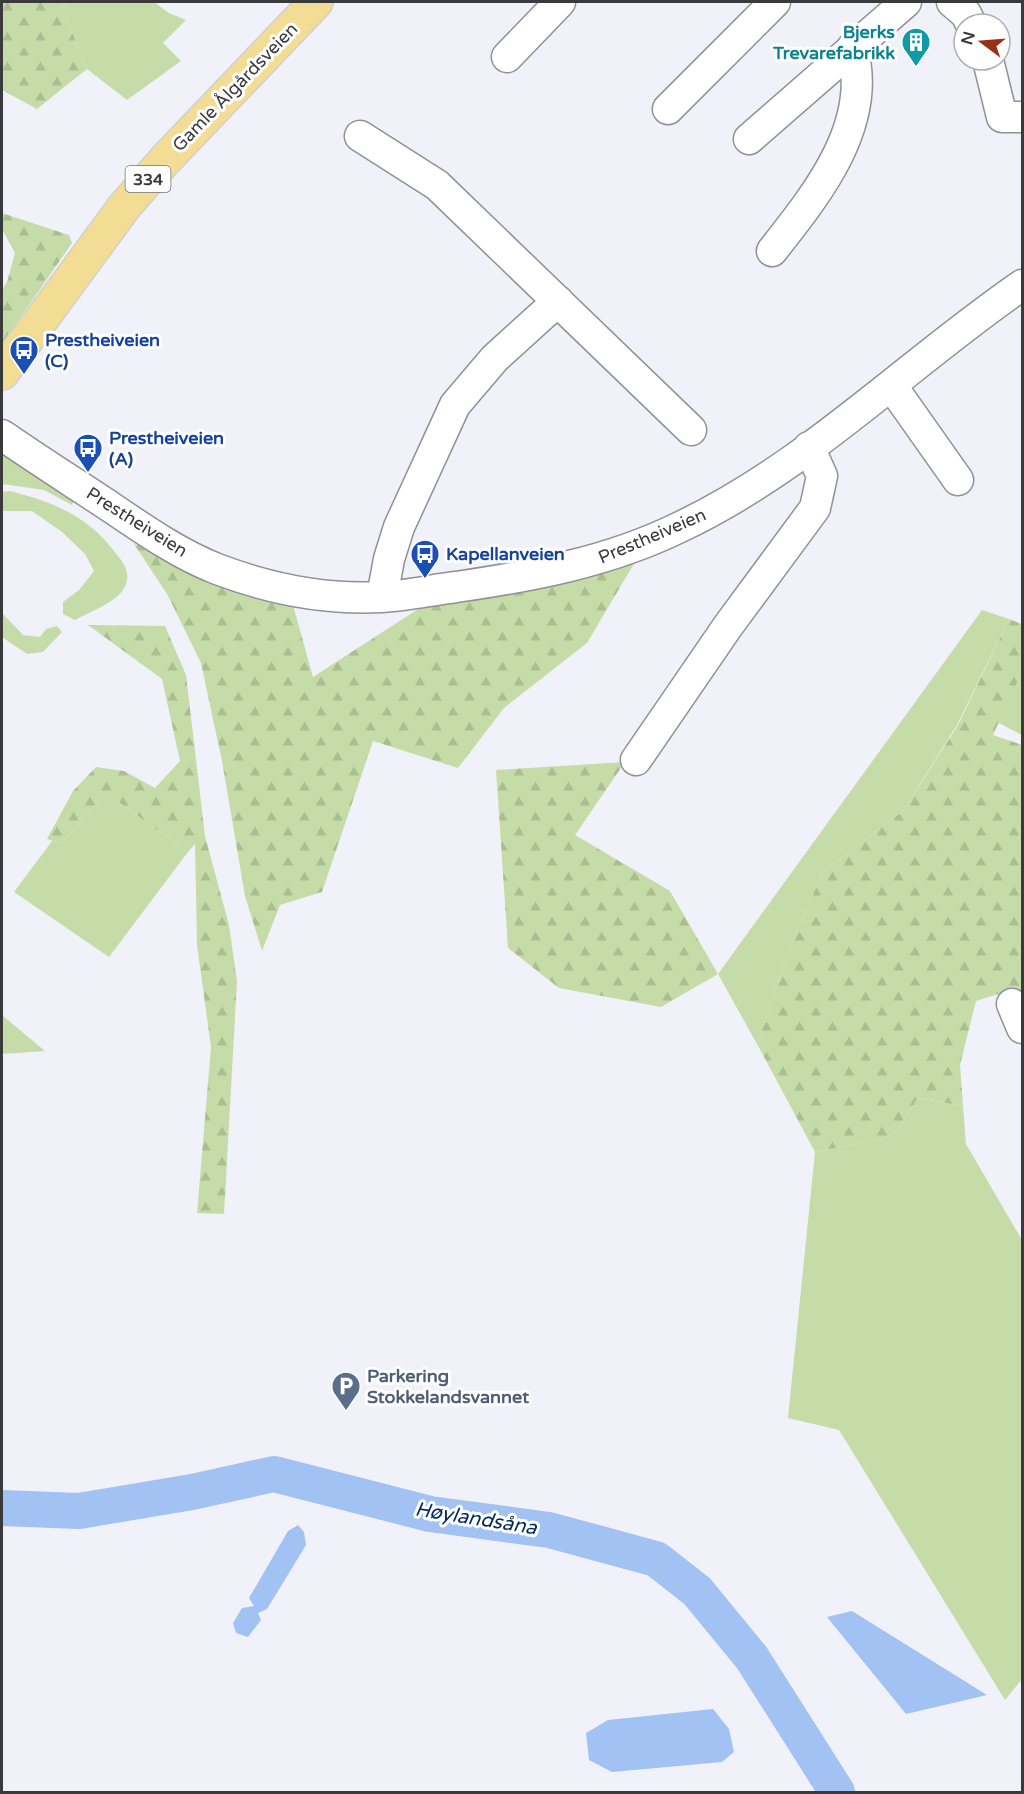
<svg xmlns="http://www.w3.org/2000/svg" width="1024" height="1794" font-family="'Varela Round',sans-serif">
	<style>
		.green { fill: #c6dca8 }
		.forest { fill: url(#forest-firs) }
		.water { fill: #a1c2f3 }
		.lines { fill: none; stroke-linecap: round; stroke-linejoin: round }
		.river { stroke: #a1c2f3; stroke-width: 36 }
		.minor-casing { stroke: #909097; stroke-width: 33 }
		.major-casing { stroke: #d0d0d0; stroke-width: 36 }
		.minor { stroke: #fff; stroke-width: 30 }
		.major { stroke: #f3dd95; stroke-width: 33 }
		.labels { text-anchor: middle; stroke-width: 6; stroke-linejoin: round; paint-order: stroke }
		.shield { fill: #fff; stroke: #757577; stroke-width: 1.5 }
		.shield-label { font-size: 16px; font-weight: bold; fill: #3a3a3d }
		.culture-label { font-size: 18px; font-weight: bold; fill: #0d838f; stroke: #fff; text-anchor: end }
		.street-label { font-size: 18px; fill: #3a3a3d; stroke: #fff }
		.transit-label { font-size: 18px; font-weight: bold; fill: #164399; stroke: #fff; text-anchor: start }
		.service-label { font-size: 18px; font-weight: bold; fill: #4e5e75; stroke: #fff; text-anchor: start }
		.water-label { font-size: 20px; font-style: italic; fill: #032a5e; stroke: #fff }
	</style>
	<defs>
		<pattern id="forest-firs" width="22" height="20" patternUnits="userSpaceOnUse" patternTransform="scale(1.5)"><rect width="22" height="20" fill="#c6dca8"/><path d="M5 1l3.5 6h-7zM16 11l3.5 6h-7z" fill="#abbe92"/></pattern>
	</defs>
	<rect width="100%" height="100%" fill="#f1f1f9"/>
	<path class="green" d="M65,2H154L169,13L186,20L163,43L181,61L127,100L87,69L63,9Z
		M2,454L74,500L72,505L44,490L2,484Z
		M10,491C54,502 90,517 117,555C124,563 130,572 126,584C121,601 89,612 75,620L63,614V602L79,590L94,571L85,554L62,532L32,511H2V492Z
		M982,610L1009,619L957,725L903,811L823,871L789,951L757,1044L718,974Z
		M2,613L23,635L40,637L46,629L57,626L62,632L43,652L27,654L2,637Z
		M1022,672V735L997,722Z
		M106,793L188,852L109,957L14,892L52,841L61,844Z
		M2,1015L45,1051L2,1054Z
		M918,1098L963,1106L966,1144L1022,1240V1679L1005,1700L839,1430L788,1418L815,1152L883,1139L897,1131Z"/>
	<path class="forest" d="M2,2H65L63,9L87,69L37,109L2,90Z
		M2,213L69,235L72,243L2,344V290L7,282L15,253L2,229Z
		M134,544L168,555L236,592L293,605L313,677L429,602L635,562L587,643L504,708L458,768L373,741L322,892L280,905L262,951L245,896L222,761L201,663L167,594Z
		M1009,619L1022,624V672L993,735L1022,745V1009L1017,988L976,1001L960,1065L963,1106L918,1098L897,1131L883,1139L815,1152L757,1044L789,951L823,871L903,811L958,725Z
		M88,625L165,626L186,675L205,836L229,925L237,981L224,1214L197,1213L211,1047L197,945L195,844L188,852L106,793L61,844L47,839L73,791L96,767L124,771L155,788L180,761L162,679Z
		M625,762L575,835L670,891L718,974L661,1007L559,988L508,948L496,770Z"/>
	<path class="water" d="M298,1525L304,1532L306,1545L267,1609L258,1613L261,1620L248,1637L236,1633L233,1623L242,1608L254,1606L249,1598L288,1531Z
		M852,1611L987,1695L906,1714L827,1617Z
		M713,1709L729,1729L734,1752L722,1762L612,1772L589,1760L586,1733L608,1720Z"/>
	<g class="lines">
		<path class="river" d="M2,1508L79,1511L192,1492L274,1474L430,1514L549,1530L656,1559L697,1591L752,1658L837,1792"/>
		<g class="minor-casing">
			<path id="minor" d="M952,2L966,14L971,24
				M507,57L560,2
				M988,60L1002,117H1022
				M668,109L775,2
				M360,136L437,185L691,430
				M749,139L906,2
				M772,251C817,194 874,124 852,48
				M891,385L958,480
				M2,435C38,460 76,484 112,508C146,531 179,554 217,569C270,589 324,600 381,597C406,596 431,590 456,587C532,576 608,562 678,528C806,468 907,364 1022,285
				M382,597L389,559L399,527L455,405L495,358L558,301
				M636,760L728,626L815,508L822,476L809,447
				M1012,1004L1022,1028"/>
		</g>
		<g class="major-casing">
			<path id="major" d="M2,373L124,207L165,160L316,2"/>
		</g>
		<use href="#minor" class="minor"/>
		<use href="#major" class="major"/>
	</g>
	<defs>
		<g id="building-pin" transform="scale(1.5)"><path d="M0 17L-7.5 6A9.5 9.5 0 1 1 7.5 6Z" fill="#0f9aa8" stroke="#fff"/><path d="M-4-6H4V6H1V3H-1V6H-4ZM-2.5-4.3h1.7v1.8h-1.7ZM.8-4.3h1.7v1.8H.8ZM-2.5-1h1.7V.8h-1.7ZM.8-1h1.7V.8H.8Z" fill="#fff"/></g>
		<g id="bus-pin" transform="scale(1.5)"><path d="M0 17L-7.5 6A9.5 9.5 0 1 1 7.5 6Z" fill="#1a4fb4" stroke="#fff"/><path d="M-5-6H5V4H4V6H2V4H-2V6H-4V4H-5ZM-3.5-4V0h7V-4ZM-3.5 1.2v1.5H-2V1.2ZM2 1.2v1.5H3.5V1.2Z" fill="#fff"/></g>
		<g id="parking-pin" transform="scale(1.5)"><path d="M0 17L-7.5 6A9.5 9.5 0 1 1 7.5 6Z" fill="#5c6f8a" stroke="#fff"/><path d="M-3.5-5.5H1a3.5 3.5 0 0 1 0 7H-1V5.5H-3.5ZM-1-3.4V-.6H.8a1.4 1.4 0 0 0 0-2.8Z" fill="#fff"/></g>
	</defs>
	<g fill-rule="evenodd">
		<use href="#building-pin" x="916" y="42"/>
		<use href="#bus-pin" x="24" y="350"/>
		<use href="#bus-pin" x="88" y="448"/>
		<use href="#bus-pin" x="425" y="554"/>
		<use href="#parking-pin" x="346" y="1386"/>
	</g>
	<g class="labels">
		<rect class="shield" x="125.5" y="166" width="45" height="26" rx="4.5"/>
		<g class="shield-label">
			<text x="148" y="185">334</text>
		</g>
		<g class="culture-label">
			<text x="895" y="38">Bjerks<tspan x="895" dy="21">Trevarefabrikk</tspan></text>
		</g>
		<g class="street-label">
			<text transform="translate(235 87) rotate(-46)" y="6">Gamle Ålgårdsveien</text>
			<text transform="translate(137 522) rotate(32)" y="6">Prestheiveien</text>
			<text transform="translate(652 536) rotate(-23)" y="6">Prestheiveien</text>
		</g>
		<g class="transit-label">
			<text x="45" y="346">Prestheiveien<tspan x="45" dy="21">(C)</tspan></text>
			<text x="109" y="444">Prestheiveien<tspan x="109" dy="21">(A)</tspan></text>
			<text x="446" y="560">Kapellanveien</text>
		</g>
		<g class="service-label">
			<text x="367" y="1382">Parkering<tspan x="367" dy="21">Stokkelandsvannet</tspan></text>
		</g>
		<g class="water-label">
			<text transform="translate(476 1518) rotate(9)" y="7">Høylandsåna</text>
		</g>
	</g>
	<rect width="1024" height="1794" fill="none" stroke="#3a3a3d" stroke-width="6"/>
	<g transform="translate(982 42) rotate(286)"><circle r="28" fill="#ffffff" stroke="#b0b0b1" stroke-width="1.5"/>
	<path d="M0-4.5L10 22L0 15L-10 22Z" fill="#993119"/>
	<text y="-9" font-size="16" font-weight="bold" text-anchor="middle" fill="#3a3a3d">N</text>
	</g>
</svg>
